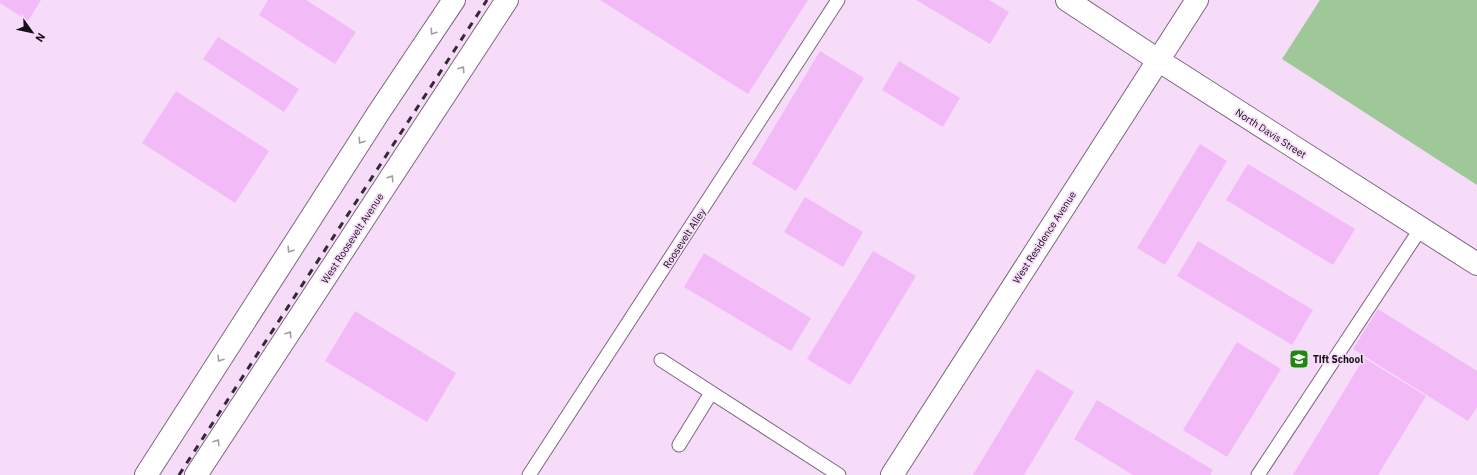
<svg xmlns="http://www.w3.org/2000/svg" width="1477" height="475" font-family="'IBM Plex Sans',sans-serif">
	<style>
		.green { fill: #9fc899 }
		.building { fill: #f3baf8 }
		.lines { fill: none; stroke-linecap: round; stroke-linejoin: round }
		.service-casing { stroke: #7e6780; stroke-width: 15 }
		.minor-casing { stroke: #7e6780; stroke-width: 24 }
		.service { stroke: #fff; stroke-width: 13 }
		.minor { stroke: #fff; stroke-width: 22 }
		.rail { stroke: #342935; stroke-width: 3; stroke-dasharray: 7 7; stroke-linecap: butt }
		.oneway { stroke: #a29fa3 }
		.labels { text-anchor: middle; stroke-width: 3.5; stroke-linejoin: round; paint-order: stroke }
		.street-label { font-size: 10px; fill: #170e18; stroke: #f6dcf9 }
		.poi-label { font-size: 10px; font-weight: bold; fill: #170e18; stroke: #f6dcf9; text-anchor: start }
	</style>
	<rect width="100%" height="100%" fill="#f6dcf9"/>
	<path class="green" d="M1320,0H1477V185L1282,59Z"/>
	<path class="building" d="M0,0H41L28,21L0,3Z
		M268,0H306L356,32L335,64L259,15Z
		M600,0H808L748,94Z
		M916,0H989L1009,12L990,44Z
		M218,37L299,89L284,112L203,59Z
		M820,51L864,78L796,191L752,164Z
		M899,61L960,98L943,127L882,90Z
		M176,91L269,151L235,203L142,143Z
		M1200,144L1227,161L1165,265L1137,248Z
		M1248,164L1355,229L1333,265L1226,200Z
		M805,197L863,232L843,267L784,232Z
		M1198,241L1313,310L1292,345L1177,276Z
		M873,251L916,276L850,385L807,359Z
		M704,253L811,318L791,351L684,287Z
		M1378,309L1477,371V407L1468,421L1353,349Z
		M355,311L456,373L427,422L325,361Z
		M1237,342L1281,369L1227,457L1183,430Z
		M1364,358L1426,396L1378,475H1293Z
		M1037,369L1074,392L1024,475H973Z
		M1097,400L1213,470L1210,475H1133L1074,439Z"/>
	<g class="lines">
		<g class="service-casing">
			<path id="service" d="M661,360L839,475
				M679,445L711,393
				M529,475L838,0
				M1258,475L1421,228"/>
		</g>
		<g class="minor-casing">
			<path id="minor" d="M1067,0L1158,60L1477,264
				M146,475L379,112L454,0
				M196,475L507,0
				M892,475L1197,0"/>
		</g>
		<use href="#service" class="service"/>
		<use href="#minor" class="minor"/>
		<path class="rail" d="M179,475L487,0"/>
	</g>
	<defs><path id="oneway-chevron" d="M-2-3.5L2.5 0L-2 3.5" fill="none" stroke-width="1.6" stroke-linecap="round" stroke-linejoin="round"/></defs>
	<g class="oneway">
		<use href="#oneway-chevron" transform="translate(433 32) rotate(124)"/>
		<use href="#oneway-chevron" transform="translate(462 69) rotate(-57)"/>
		<use href="#oneway-chevron" transform="translate(361 141) rotate(123)"/>
		<use href="#oneway-chevron" transform="translate(391 178) rotate(-57)"/>
		<use href="#oneway-chevron" transform="translate(290 250) rotate(123)"/>
		<use href="#oneway-chevron" transform="translate(289 334) rotate(-57)"/>
		<use href="#oneway-chevron" transform="translate(220 359) rotate(123)"/>
		<use href="#oneway-chevron" transform="translate(217 442) rotate(-57)"/>
	</g>
	<defs>
		<g id="school-square" transform="scale(1)"><rect x="-9" y="-9" width="18" height="18" rx="4" fill="#1c8a09" stroke="#f6dcf9"/><path d="M0-5L7-2L0 1L-7-2ZM-4 1L0 2.5L4 1V4Q0 6-4 4Z" fill="#fff"/></g>
	</defs>
	<g fill-rule="evenodd">
		<use href="#school-square" x="1299" y="359"/>
	</g>
	<g class="labels">
		<g class="street-label">
			<text transform="translate(1271 133) rotate(33)" y="4">North Davis Street</text>
			<text transform="translate(1044 237) rotate(-57)" y="4">West Residence Avenue</text>
			<text transform="translate(352 238) rotate(-57)" y="4">West Roosevelt Avenue</text>
			<text transform="translate(684 238) rotate(-57)" y="4">Roosevelt Alley</text>
		</g>
		<g class="poi-label">
			<text x="1313" y="363">Tift School</text>
		</g>
	</g>
	<g transform="translate(32 32) rotate(123)" stroke="#f6dcf9" stroke-width="3" paint-order="stroke">
	<path d="M0-3L7 15L0 10L-7 15Z" fill="#170e18"/>
	<text y="-6" font-size="11" font-weight="bold" text-anchor="middle" fill="#170e18">N</text>
	</g>
</svg>
